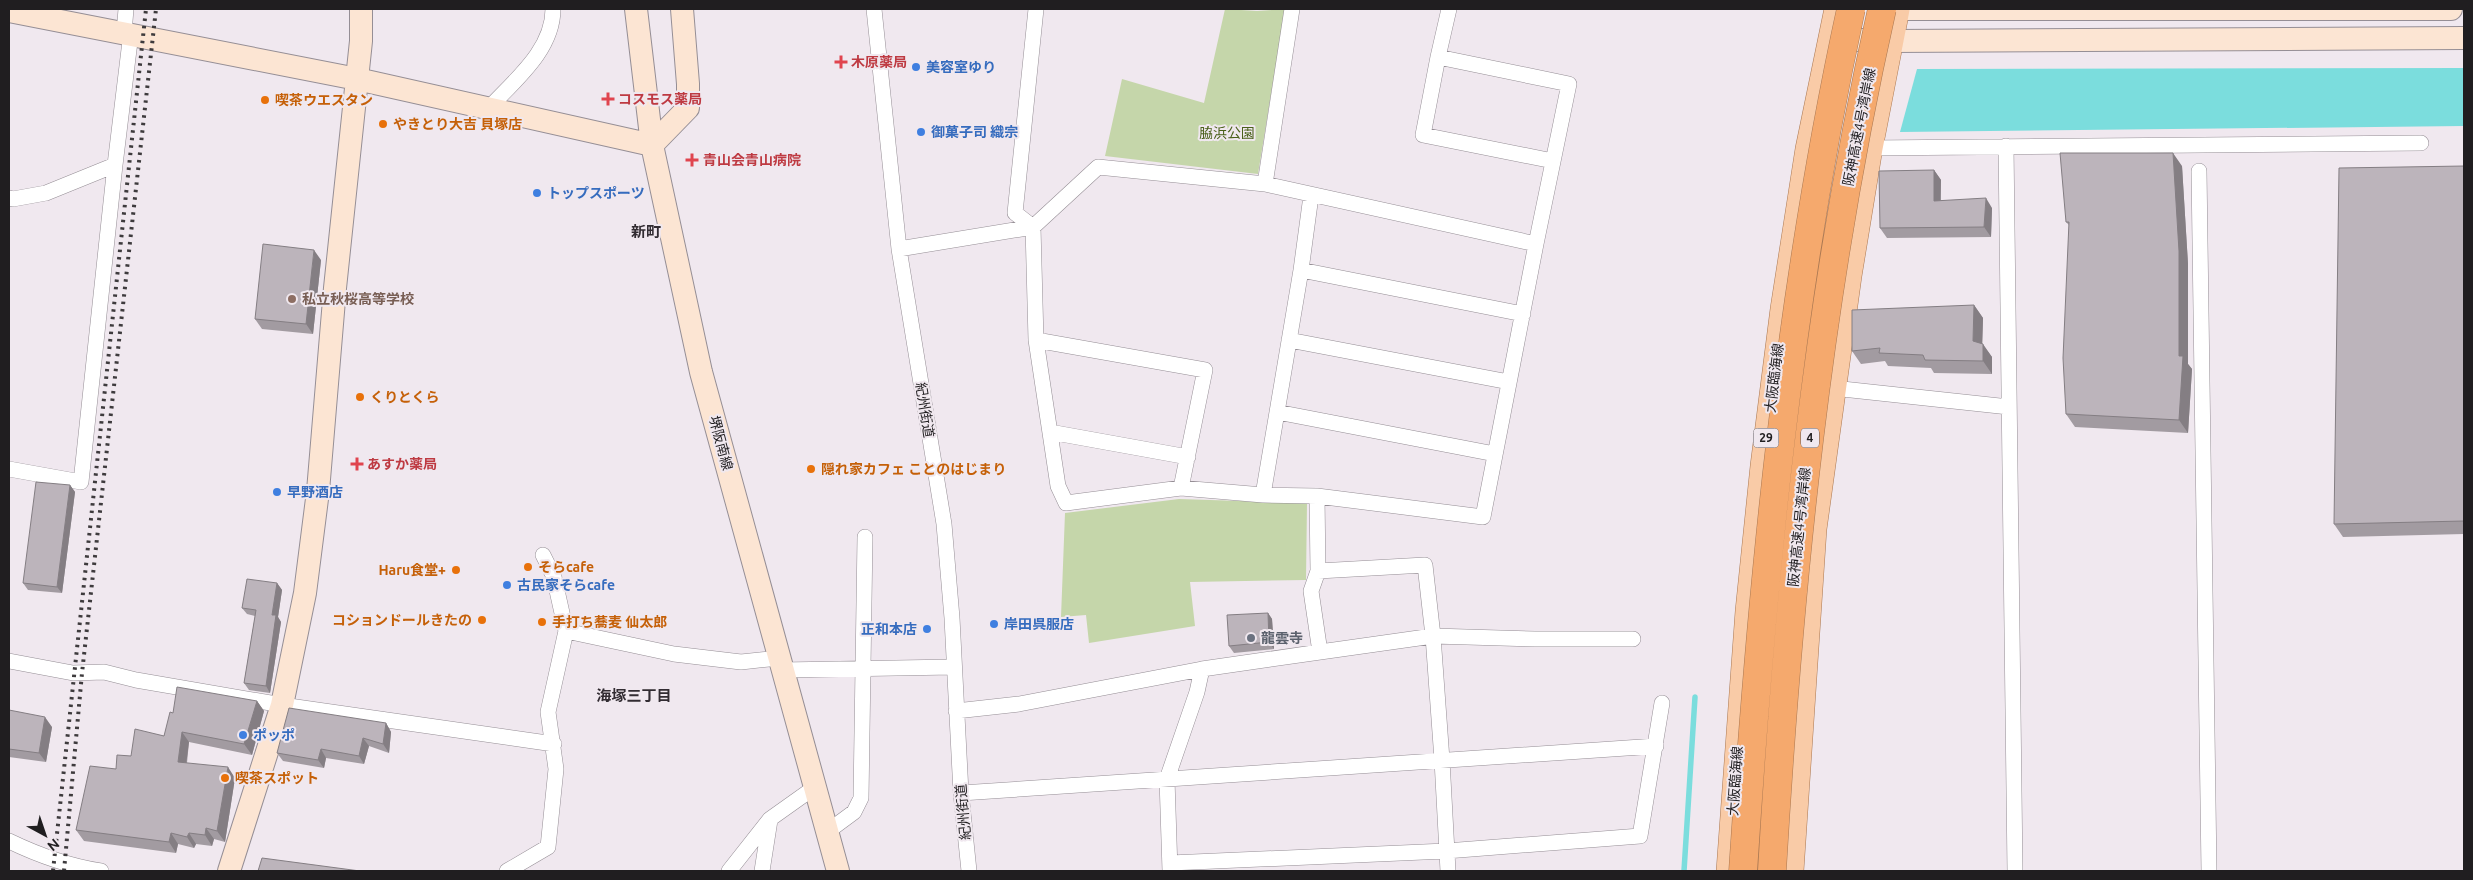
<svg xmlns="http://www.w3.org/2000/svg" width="2473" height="880" font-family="Ubuntu,'Noto Sans JP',sans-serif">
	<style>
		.green { fill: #c5d6aa }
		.water { fill: #7bdddd }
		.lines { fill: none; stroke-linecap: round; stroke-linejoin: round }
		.stream { stroke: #7bdddd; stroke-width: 5.5 }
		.street-casing { stroke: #958e95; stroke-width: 16 }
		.secondary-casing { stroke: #958e95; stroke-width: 24 }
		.primary-casing { stroke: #aa7852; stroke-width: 26 }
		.street { stroke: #fff; stroke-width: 15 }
		.secondary { stroke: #fce5d3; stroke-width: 22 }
		.primary { stroke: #f9cba7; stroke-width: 25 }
		.rail { stroke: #3e3b3d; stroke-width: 4; stroke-dasharray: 2.5 5; stroke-linecap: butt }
		.highway-bridge-casing { stroke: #aa7852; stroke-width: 29; stroke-linecap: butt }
		.highway-bridge { stroke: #f5a96d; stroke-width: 28 }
		.wall { fill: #a29ba1 }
		.shaded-wall { fill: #847e83 }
		.building { fill: #bcb4bb; stroke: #847e83 }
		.health-dot { fill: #e0444e; stroke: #f0e8ef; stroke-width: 2 }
		.shop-dot { fill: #3f7fe0; stroke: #f0e8ef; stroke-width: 2 }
		.food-dot { fill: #e8710a; stroke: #f0e8ef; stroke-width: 2 }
		.education-dot { fill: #8d6e63; stroke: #f0e8ef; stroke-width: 2 }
		.worship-dot { fill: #6b7280; stroke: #f0e8ef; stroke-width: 2 }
		.labels { text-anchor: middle; stroke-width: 4; stroke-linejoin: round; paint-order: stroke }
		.shield { fill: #f0e8ef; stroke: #5e5b5e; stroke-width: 1 }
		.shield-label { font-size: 12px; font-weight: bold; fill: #201e20 }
		.health-label { font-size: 14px; font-weight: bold; fill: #be3a42; stroke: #f0e8ef; text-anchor: start }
		.shop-label { font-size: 14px; font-weight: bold; fill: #366cbe; stroke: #f0e8ef; text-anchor: start }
		.food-label { font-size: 14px; font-weight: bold; fill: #c56008; stroke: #f0e8ef; text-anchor: start }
		.street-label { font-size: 14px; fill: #201e20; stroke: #f0e8ef }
		.park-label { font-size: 14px; fill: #4a601a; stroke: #f0e8ef }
		.education-label { font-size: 14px; font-weight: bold; fill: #785e54; stroke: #f0e8ef; text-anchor: start }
		.worship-label { font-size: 14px; font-weight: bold; fill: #5b616d; stroke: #f0e8ef; text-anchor: start }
		.neighbourhood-label { font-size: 15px; font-weight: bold; fill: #322c32; stroke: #f0e8ef }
	</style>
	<rect width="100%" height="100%" fill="#f0e8ef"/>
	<path class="green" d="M1225,9L1257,11L1285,9L1258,174L1105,156L1122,79L1204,103Z
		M1179,499L1307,503L1306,580L1190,582L1195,626L1089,643L1086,615L1061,617L1065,513Z"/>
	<path class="water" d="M2464,68V126L1900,132L1917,69Z"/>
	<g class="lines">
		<path class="stream" d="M1684,871L1695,697"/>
		<g class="street-casing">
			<path id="street" d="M874,9L899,249L944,524L952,618L961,793L969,871
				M1449,9L1438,57L1569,84L1536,244L1483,517L1317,496L1263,495L1181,488L1066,503L1058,486L1036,340L1033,227L1098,167L1265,184L1536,244
				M124,33L126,9
				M1438,57L1423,135L1553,161
				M489,108C515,80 553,50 553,9
				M2006,146L2015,871
				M1870,148L2421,143
				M2199,171L2209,871
				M1265,184L1292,9
				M9,198L13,199L46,193L115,165L131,33
				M1033,227L1015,213L1036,9
				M899,249L1033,227
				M1301,270L1523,314
				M1036,340L1205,370L1181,488
				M1289,340L1509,382
				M1833,388L2009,407
				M1277,412L1495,454
				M1050,432L1188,457
				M9,469L81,482L115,165
				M1263,495L1301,270L1311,196
				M1317,496L1318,571L1425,565L1433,636L1442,760L1448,871
				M566,631L674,654L741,662L779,658
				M1320,652L1433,636L1535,639H1633
				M9,661L73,673L104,672L136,680L282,705L554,744
				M782,670L953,667
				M956,711L1019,704L1202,669L1320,652L1311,591L1318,571
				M961,793L1656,746
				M827,832L854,812L861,798L865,537
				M9,841C38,855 68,866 101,871
				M1170,863L1446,851L1640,836L1662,703
				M507,871L548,847L556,769L548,712L566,631L554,577L543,555
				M729,871L770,819L815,787
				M762,871L770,820
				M1170,871L1167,779L1197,692L1202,669"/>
		</g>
		<g class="secondary-casing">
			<path id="secondary" d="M636,9L652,145L701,372L838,871
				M1886,9H2451
				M9,11L357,79L652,145L688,108V84L682,9
				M1831,39L1891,41L2464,38
				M229,871L282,705L305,593L318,491L335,288L361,41V9"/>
		</g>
		<g class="primary-casing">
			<path id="primary" d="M1729,871L1748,611L1763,466L1783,309L1808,149L1837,9
				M1791,871L1814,529L1849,276L1870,148L1897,9"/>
		</g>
		<use href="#street" class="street"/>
		<use href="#secondary" class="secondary"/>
		<use href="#primary" class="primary"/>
		<path class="rail" d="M53,871L146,9
			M64,871L82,673L156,9"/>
		<g class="highway-bridge-casing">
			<path id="highway-bridge" d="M1743,871C1762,582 1789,293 1851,9
				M1772,871C1789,582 1818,292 1882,9"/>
		</g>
		<use href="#highway-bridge" class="highway-bridge"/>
	</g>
	<path class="wall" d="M2182,166L2188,264V364L2192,369L2188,433L2075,427L2066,414L2069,225L2066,222Z
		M2464,166V534L2343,537L2334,524Z
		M1934,170L1941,180V200L1992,208L1991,237L1887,238L1880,228Z
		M321,260L313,334L262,329L255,319Z
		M1974,305L1983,318L1982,344L1992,357V374L1934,373L1931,368L1888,366L1885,361L1861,364L1852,351Z
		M70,485L75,492L62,593L28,590L23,583Z
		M277,583L282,590L278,617L281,622L270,693L249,690L244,683L255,616L247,614L242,608Z
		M1268,613L1272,619L1274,649L1234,653L1229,646Z
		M257,701L264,711L252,755L189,742L187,763L235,778L225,842L214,839L212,846L196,844L194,848L178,844L176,853L84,841L76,830L116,769L131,756L164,736L173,713Z
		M9,710L52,727L46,762L9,757Z
		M386,723L391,732L389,753L369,746L364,764L326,758L324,768L283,761L277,753Z"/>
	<path class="shaded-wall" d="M2173,153L2182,166L2188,264V364L2192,369L2188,433L2179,420V356Z
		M1934,170L1941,180L1940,211L1934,201Z
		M1986,198L1992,208L1991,237L1984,227Z
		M314,250L321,260L313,334L306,324Z
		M1974,305L1983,318L1982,354L1973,341Z
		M1983,344L1992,357V374L1983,361Z
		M70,485L75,492L62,593L57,587Z
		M277,583L282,590L278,617L281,622L270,693L266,686L272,615Z
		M1268,613L1272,619L1274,649L1269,642Z
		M257,701L264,711L252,755L244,744Z
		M45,717L52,727L46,762L39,753Z
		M386,723L391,732L389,753L383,744Z
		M182,732L189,742L185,773L178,762Z
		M363,738L369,746L364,764L359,756Z
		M321,749L326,758L324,768L318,760Z
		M228,767L235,778L225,842L217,831Z
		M206,828L214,839L212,846L205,835Z
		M171,833L178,844L176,853L169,842Z
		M189,833L196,844L194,848L187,837Z"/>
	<path class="building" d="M2060,153H2173L2179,251V356H2183L2179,420L2066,414L2063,358L2069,222H2066Z
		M2464,166V521L2334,524L2339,168Z
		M1934,170V201L1986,198L1984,227L1880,228L1879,171Z
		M263,244L314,250L306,324L255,319Z
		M1974,305L1973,341L1983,344V361L1925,360L1923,355L1879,353L1880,348L1852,351V310Z
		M36,482L70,485L57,587L23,583Z
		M247,579L277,583L272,615H276L266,686L244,683L256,610L242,608Z
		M1268,613L1269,642L1229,646L1227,615Z
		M177,687L257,701L244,744L182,732L178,762L228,767L217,831L206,828L205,835L189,833L187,837L171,833L169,842L76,830L90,766L116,769L117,755L131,756L135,729L164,736L170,712L173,713Z
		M289,708L386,723L383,744L363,738L359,756L321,749L318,760L277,753Z
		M9,710L45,717L39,753L9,749Z
		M262,858L360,871H258Z"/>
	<g class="health-dot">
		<path d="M838.5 54.5h5v5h5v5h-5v5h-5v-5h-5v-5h5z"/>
		<path d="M605.5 91.5h5v5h5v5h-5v5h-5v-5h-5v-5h5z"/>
		<path d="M689.5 152.5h5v5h5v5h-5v5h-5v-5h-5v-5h5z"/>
		<path d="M354.5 456.5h5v5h5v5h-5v5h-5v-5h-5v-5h5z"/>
	</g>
	<g class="shop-dot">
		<circle cx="916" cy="67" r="5"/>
		<circle cx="921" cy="132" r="5"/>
		<circle cx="537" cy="193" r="5"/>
		<circle cx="277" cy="492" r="5"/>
		<circle cx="507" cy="585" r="5"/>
		<circle cx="994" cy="624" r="5"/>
		<circle cx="927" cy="629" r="5"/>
		<circle cx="243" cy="735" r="5"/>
	</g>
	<g class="food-dot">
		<circle cx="265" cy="100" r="5"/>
		<circle cx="383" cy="124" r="5"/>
		<circle cx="360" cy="397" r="5"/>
		<circle cx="811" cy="469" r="5"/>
		<circle cx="528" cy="567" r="5"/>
		<circle cx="456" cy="570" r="5"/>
		<circle cx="482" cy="620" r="5"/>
		<circle cx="542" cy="622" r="5"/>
		<circle cx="225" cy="778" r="5"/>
	</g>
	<circle class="education-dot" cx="292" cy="299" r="5"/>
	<circle class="worship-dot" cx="1251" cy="638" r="5"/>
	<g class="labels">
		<g class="shield">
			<rect x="1753.5" y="428.5" width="25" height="19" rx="4"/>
			<rect x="1801" y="428.5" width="18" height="19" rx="4"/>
		</g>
		<g class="shield-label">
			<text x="1766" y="442">29</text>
			<text x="1810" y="442">4</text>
		</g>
		<g class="health-label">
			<text x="851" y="67">木原薬局</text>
			<text x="618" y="104">コスモス薬局</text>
			<text x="703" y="165">青山会青山病院</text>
			<text x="367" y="469">あすか薬局</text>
		</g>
		<g class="shop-label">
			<text x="926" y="72">美容室ゆり</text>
			<text x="931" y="137">御菓子司 織宗</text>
			<text x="547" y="198">トップスポーツ</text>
			<text x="287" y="497">早野酒店</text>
			<text x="517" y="590">古民家そらcafe</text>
			<text x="1004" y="629">岸田呉服店</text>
			<text x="917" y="634" text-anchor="end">正和本店</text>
			<text x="253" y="740">ポッポ</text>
		</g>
		<g class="food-label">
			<text x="275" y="105">喫茶ウエスタン</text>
			<text x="393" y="129">やきとり大吉 貝塚店</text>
			<text x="370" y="402">くりとくら</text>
			<text x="821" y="474">隠れ家カフェ ことのはじまり</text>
			<text x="538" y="572">そらcafe</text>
			<text x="446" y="575" text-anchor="end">Haru食堂+</text>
			<text x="472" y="625" text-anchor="end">コションドールきたの</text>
			<text x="552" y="627">手打ち蕎麦 仙太郎</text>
			<text x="235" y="783">喫茶スポット</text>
		</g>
		<g class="street-label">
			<text transform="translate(1859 127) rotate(-79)" y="5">阪神高速4号湾岸線</text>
			<text transform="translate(1774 378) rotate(-83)" y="5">大阪臨海線</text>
			<text transform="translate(925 410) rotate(81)" y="5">紀州街道</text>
			<text transform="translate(721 443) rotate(75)" y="5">堺阪南線</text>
			<text transform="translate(1799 527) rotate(-84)" y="5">阪神高速4号湾岸線</text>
			<text transform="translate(1735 781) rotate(-86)" y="5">大阪臨海線</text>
			<text transform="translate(963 812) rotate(-95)" y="5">紀州街道</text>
		</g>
		<g class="park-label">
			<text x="1227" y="138">脇浜公園</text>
		</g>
		<g class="education-label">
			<text x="302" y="304">私立秋桜高等学校</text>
		</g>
		<g class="worship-label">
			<text x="1261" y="643">龍雲寺</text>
		</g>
		<g class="neighbourhood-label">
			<text x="646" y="237">新町</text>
			<text x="634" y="701">海塚三丁目</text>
		</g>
	</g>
	<rect width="2473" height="880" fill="none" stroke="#201e20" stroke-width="20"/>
	<g transform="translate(45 835) rotate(140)" stroke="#f0e8ef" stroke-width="4" paint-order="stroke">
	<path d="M0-4L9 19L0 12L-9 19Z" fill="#201e20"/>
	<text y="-8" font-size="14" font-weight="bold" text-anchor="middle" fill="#201e20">N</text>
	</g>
</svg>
